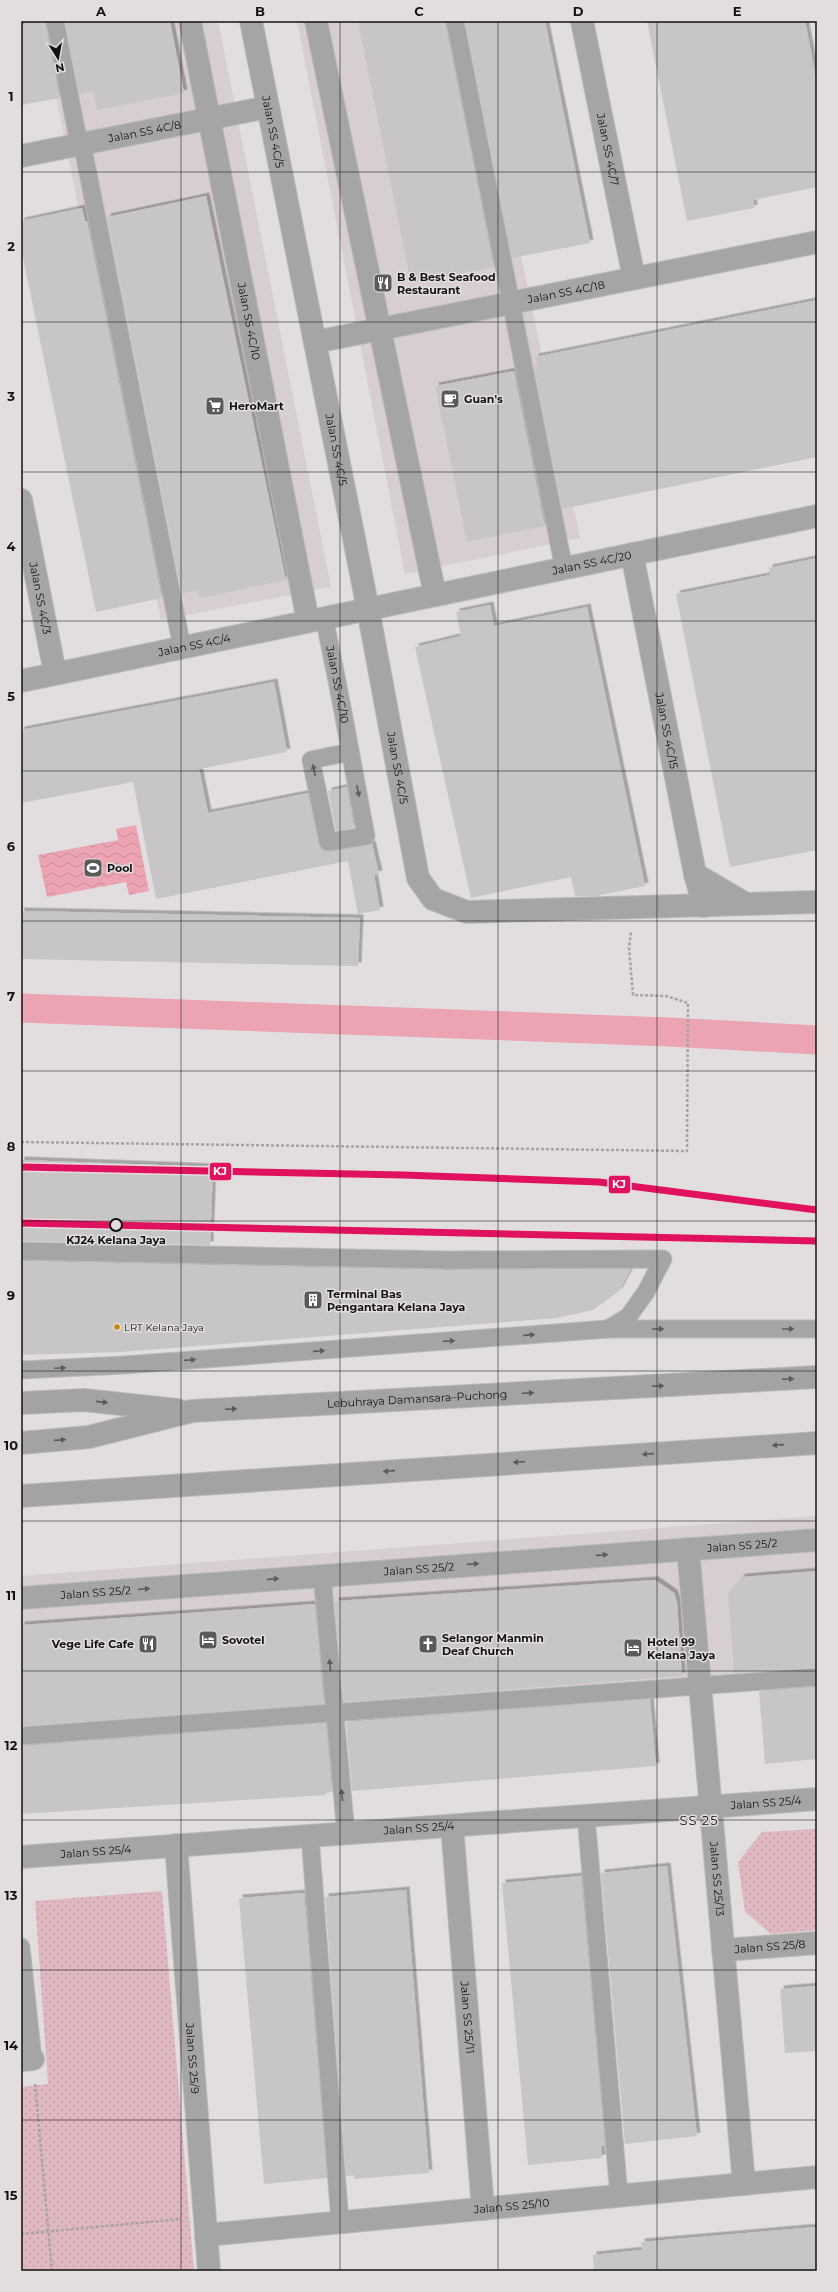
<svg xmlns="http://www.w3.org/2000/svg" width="838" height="2292" font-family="Montserrat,sans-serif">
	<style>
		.built { fill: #d7cecf }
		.park { fill: url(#park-dots) }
		.water { fill: url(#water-waves) }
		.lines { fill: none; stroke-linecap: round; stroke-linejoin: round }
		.canal { stroke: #eca4b2; stroke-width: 29 }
		.building { fill: #c7c5c6; filter: url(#shadow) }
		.lane-casing { stroke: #bcbaba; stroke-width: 19 }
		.street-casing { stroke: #bcbaba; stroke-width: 24 }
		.highway-casing { stroke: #bcbaba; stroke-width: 24 }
		.path { stroke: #a5a3a4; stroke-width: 2.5; stroke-dasharray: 3 2; stroke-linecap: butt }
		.lane { stroke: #a6a5a5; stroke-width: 17 }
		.street { stroke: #a6a5a5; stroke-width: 22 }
		.highway { stroke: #a4a2a3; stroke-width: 22 }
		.rail-1-casing { stroke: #e3ddde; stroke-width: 10 }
		.rail-1 { stroke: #e0115f; stroke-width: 7 }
		.oneway { fill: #5c5c5c }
		.oneway2 { fill: #5c5a5a }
		.grid { fill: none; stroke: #131212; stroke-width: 1; stroke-opacity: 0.55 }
		.stop-dot { fill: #e3ddde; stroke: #131212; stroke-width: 2 }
		.bus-dot { fill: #c98804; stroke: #e3ddde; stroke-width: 1.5 }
		.labels { text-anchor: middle; stroke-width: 3; stroke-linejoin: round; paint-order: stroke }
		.bus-label { font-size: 10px; fill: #131212; stroke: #e3ddde; text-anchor: start }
		.street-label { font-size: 11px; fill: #131212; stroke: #e3ddde }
		.poi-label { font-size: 11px; font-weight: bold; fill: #131212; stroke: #e3ddde; text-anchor: start }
		.stop-label { font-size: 11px; font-weight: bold; fill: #131212; stroke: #e3ddde }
		.quarter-label { font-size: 13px; letter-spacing: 1px; fill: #131212; stroke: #e3ddde }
		.line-badge { stroke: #e3ddde; stroke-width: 1.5 }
		.badge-label { font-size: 11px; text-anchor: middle; font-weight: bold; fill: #fff }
		.neatline { fill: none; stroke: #131212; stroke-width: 1.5 }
		.grid-label { font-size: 13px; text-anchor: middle; font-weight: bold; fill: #131212 }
	</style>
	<defs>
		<pattern id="park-dots" width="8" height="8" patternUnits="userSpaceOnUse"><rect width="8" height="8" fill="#e0b8bf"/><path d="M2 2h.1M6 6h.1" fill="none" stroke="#bf9da3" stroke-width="1.8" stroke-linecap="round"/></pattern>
		<pattern id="water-waves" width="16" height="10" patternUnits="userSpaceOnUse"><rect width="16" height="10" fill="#eca4b2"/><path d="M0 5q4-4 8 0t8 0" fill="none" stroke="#ca8c98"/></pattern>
		<filter id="shadow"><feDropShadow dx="3.5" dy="-3.5" stdDeviation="0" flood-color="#0004"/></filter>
	</defs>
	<rect width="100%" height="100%" fill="#e2dedf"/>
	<path class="built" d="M41,21H218L331,587L161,620Z
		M297,21H472L580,538L405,574Z
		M817,1516V1673L21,1730V1576Z"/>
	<path class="park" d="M817,1829V1930L771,1934L745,1912L738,1862L762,1832Z
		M162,1891L194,2271H21V2087L48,2084L35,1901Z"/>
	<path class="water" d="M136,825L149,891L129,895L126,882L47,897L38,855L118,840L116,829Z"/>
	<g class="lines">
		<path class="canal" d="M21,1008L669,1032L817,1040"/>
	</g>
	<path class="building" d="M21,21H45L60,98L21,105Z
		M65,21H170L184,93L97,110L93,91L79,94Z
		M358,21H445L494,267L411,283Z
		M465,21H545L590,243L512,258Z
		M647,21H805L817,84V187L753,200L754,208L687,221Z
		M206,196L286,580L200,598L198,590L182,594L107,217Z
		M82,208L85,221H87L162,598L96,612L21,248V221Z
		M817,300V457L562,509L534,367L537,366L535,357Z
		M514,371L545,526L467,542L435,386Z
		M817,558V850L730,867L676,594L770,575L769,568Z
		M490,605L494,626L587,607L645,886L596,896H575L571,877L471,898L415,647L461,636L456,612Z
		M274,682L287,752L199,769L208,813L308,793L321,849L330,852L372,844L379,874L374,875L380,910L358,914L348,861L156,899L133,782L21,803V730Z
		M347,787L354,828L336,831L328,791Z
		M21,911L360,918L358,966L21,959Z
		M21,1160L213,1167L210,1245L21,1241Z
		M21,1261L446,1270L631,1269L619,1291L593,1310L557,1318L120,1352L21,1355Z
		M817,1571V1667L734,1673L728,1594L742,1577Z
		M655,1580L674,1593L677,1602L682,1676L344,1702L335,1602L336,1601Z
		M315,1604L324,1704L21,1726V1625Z
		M817,1687V1759L765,1764L759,1691Z
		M650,1699L656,1766L352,1791L346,1722Z
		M326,1723L332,1792L326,1793V1795L21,1814V1746Z
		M667,1866L697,2136L625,2144L601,1873Z
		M581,1876L605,2146H601L602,2158L528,2165L502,1883Z
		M406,1890L429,2173L354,2179V2175L346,2176L325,1897Z
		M304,1893L327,2178L264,2184L239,1898Z
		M817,1986V2051L785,2053L780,1989Z
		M817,2227V2271H594L593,2255L642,2250L641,2242Z"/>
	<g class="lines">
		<g class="lane-casing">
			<g id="lane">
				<path d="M55,21L79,144"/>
				<path d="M455,21L564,569"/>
				<path d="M82,143L182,647"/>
				<path id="s1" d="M324,618C340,690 352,763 366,836L328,842L311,760L350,752"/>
				<path d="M21,1251L446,1260L663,1259L646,1292L628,1317L608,1329"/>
				<path d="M21,1370L124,1365L608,1329H817"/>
				<path d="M322,1575L346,1834"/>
				<path d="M21,1736L817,1677"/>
				<path d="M586,1816L619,2196"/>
				<path d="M310,1836L340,2222"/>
				<path d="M21,1947L33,2059"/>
			</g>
		</g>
		<g class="street-casing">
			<g id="street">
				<path id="s2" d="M190,21L308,621"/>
				<path id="s3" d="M251,21L368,609L418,878L433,899L467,912L817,902"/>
				<path d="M316,21L435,595"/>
				<path id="s4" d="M582,21L634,278"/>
				<path id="s5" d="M21,156L268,107"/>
				<path id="s6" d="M315,342L817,242"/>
				<path id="s7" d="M21,500L55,673"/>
				<path id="s8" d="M632,554L695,874L704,906"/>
				<path id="s9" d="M21,681L817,516"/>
				<path d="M695,874L746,904"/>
				<path id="s10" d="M688,1549L744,2184"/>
				<path id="s11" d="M21,1598L817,1540"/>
				<path id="s12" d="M452,1826L483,2209"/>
				<path id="s13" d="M176,1845L209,2271"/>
				<path id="s14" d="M21,1857L817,1799"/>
				<path id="s15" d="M723,1950L817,1943"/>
				<path d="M21,2060L33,2059"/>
				<path id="s16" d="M206,2235L817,2177"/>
			</g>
		</g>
		<g class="highway-casing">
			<g id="highway">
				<path d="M21,1403L84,1400L177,1410"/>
				<path id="s17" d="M21,1443L89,1437L192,1411L817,1377"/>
				<path d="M21,1496L817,1443"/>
			</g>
		</g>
		<path class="path" d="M21,23L32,21
			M21,1142L687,1151L688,1003L666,996L633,995L629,948L631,932
			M35,2084L52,2271
			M21,2234L181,2219"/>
		<use href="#lane" class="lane"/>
		<use href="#street" class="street"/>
		<use href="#highway" class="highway"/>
		<g class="rail-1-casing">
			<path id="rail-1" d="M21,1167L403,1175L599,1182L817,1210
				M21,1223L817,1241"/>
		</g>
		<use href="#rail-1" class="rail-1"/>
	</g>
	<defs><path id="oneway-solid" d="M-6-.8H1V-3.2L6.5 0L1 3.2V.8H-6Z"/></defs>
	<g class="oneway">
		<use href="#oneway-solid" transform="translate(314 770) rotate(-102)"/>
		<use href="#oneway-solid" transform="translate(358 791) rotate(79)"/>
		<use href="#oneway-solid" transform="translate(658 1329)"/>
		<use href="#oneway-solid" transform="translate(788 1329)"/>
		<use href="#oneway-solid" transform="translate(529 1335) rotate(-5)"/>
		<use href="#oneway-solid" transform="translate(449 1341) rotate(-4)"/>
		<use href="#oneway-solid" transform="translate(319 1351) rotate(-4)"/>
		<use href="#oneway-solid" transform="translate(190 1360) rotate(-4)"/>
		<use href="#oneway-solid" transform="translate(60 1368) rotate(-3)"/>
		<use href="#oneway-solid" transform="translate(602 1555) rotate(-4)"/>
		<use href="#oneway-solid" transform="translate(473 1564) rotate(-4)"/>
		<use href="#oneway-solid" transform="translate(273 1579) rotate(-4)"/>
		<use href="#oneway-solid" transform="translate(144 1589) rotate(-4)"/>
		<use href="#oneway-solid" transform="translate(330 1665) rotate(-95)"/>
		<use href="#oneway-solid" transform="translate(342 1795) rotate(-95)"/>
	</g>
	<g class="oneway2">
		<use href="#oneway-solid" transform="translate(788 1379) rotate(-3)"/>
		<use href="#oneway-solid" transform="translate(658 1386) rotate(-3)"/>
		<use href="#oneway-solid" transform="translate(528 1393) rotate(-3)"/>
		<use href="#oneway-solid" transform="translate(102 1402) rotate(6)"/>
		<use href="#oneway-solid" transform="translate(231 1409) rotate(-3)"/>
		<use href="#oneway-solid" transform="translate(60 1440) rotate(-4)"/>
		<use href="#oneway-solid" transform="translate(778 1445) rotate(176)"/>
		<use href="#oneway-solid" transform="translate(648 1454) rotate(176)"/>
		<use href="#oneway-solid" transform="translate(519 1462) rotate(176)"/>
		<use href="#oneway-solid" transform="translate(389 1471) rotate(176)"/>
	</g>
	<path class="grid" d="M181,21V2271M340,21V2271M498,21V2271M657,21V2271M21,172H817M21,322H817M21,472H817M21,621H817M21,771H817M21,921H817M21,1071H817M21,1221H817M21,1371H817M21,1521H817M21,1671H817M21,1820H817M21,1970H817M21,2120H817"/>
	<defs>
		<g id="restaurant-square" transform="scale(1)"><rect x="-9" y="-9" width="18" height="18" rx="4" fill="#5b595a" stroke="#e3ddde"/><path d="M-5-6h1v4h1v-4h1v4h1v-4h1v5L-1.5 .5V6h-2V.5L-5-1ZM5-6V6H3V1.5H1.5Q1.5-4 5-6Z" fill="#fff"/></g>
		<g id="cafe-square" transform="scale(1)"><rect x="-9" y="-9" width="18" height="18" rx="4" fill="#5b595a" stroke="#e3ddde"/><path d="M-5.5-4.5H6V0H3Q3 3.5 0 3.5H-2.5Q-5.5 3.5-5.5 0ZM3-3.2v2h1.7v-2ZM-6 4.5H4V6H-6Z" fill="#fff"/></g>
		<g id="supermarket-square" transform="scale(1)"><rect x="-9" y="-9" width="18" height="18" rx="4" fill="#5b595a" stroke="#e3ddde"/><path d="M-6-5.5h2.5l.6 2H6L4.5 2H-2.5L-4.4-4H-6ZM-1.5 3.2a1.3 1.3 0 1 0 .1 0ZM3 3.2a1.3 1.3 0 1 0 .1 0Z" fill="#fff"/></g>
		<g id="stadium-square" transform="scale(1)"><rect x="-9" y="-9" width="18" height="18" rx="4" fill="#5b595a" stroke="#e3ddde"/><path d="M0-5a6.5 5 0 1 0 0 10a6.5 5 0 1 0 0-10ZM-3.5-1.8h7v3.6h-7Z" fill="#fff"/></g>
		<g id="building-square" transform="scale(1)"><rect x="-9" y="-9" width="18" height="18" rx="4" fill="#5b595a" stroke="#e3ddde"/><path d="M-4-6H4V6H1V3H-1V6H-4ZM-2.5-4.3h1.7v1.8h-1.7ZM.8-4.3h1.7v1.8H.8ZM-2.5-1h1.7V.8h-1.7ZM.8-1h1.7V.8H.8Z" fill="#fff"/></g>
		<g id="hotel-square" transform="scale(1)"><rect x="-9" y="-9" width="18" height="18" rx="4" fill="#5b595a" stroke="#e3ddde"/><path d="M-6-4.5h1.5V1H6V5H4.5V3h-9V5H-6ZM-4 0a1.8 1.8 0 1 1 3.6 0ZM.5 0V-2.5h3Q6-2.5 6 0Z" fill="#fff"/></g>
		<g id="church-square" transform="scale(1)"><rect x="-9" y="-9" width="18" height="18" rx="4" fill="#5b595a" stroke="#e3ddde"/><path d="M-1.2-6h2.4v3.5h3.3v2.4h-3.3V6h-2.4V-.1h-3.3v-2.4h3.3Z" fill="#fff"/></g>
	</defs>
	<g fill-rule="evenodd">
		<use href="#restaurant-square" x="383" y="283"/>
		<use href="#cafe-square" x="450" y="399"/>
		<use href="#supermarket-square" x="215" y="406"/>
		<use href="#stadium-square" x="93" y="868"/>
		<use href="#building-square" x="313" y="1300"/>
		<use href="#hotel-square" x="208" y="1640"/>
		<use href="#restaurant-square" x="148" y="1644"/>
		<use href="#church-square" x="428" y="1644"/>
		<use href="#hotel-square" x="633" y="1648"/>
	</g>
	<circle class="stop-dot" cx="116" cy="1225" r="6"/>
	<circle class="bus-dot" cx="117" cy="1327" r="3.5"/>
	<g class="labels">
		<g class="bus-label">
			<text x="124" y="1331">LRT Kelana Jaya</text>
		</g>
		<g class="street-label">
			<text dy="4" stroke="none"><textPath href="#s5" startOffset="126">Jalan SS 4C/8</textPath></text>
			<text dy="4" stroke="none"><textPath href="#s3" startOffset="113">Jalan SS 4C/5</textPath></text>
			<text dy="4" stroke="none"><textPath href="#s4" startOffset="131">Jalan SS 4C/7</textPath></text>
			<text dy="4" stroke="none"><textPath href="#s6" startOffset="256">Jalan SS 4C/18</textPath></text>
			<text dy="4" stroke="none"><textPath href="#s2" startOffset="306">Jalan SS 4C/10</textPath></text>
			<text dy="4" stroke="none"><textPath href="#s3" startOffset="437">Jalan SS 4C/5</textPath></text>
			<text dy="4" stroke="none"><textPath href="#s9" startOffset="583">Jalan SS 4C/20</textPath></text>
			<text dy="4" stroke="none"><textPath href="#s7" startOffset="100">Jalan SS 4C/3</textPath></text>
			<text dy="4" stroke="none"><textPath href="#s9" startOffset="177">Jalan SS 4C/4</textPath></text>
			<text dy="4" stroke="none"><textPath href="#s1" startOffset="68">Jalan SS 4C/10</textPath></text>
			<text dy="4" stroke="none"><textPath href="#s8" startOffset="180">Jalan SS 4C/15</textPath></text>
			<text dy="4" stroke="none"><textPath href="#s3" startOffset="761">Jalan SS 4C/5</textPath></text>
			<text dy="4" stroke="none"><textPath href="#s17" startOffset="400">Lebuhraya Damansara–Puchong</textPath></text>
			<text dy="4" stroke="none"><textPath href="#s11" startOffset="723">Jalan SS 25/2</textPath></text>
			<text dy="4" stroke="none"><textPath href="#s11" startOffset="399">Jalan SS 25/2</textPath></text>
			<text dy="4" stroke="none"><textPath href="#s11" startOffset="75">Jalan SS 25/2</textPath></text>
			<text dy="4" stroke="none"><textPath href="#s14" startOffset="747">Jalan SS 25/4</textPath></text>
			<text dy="4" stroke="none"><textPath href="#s14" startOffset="399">Jalan SS 25/4</textPath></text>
			<text dy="4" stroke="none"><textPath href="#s14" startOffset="75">Jalan SS 25/4</textPath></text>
			<text dy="4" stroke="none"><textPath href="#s10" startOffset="331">Jalan SS 25/13</textPath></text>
			<text dy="4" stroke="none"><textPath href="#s15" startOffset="47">Jalan SS 25/8</textPath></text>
			<text dy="4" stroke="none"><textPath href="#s12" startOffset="192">Jalan SS 25/11</textPath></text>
			<text dy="4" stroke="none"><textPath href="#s13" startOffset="214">Jalan SS 25/9</textPath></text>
			<text dy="4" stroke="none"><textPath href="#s16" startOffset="307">Jalan SS 25/10</textPath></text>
		</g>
		<g class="poi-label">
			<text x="397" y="281">B &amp; Best Seafood<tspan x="397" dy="13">Restaurant</tspan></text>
			<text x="464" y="403">Guan's</text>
			<text x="229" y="410">HeroMart</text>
			<text x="107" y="872">Pool</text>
			<text x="327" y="1298">Terminal Bas<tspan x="327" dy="13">Pengantara Kelana Jaya</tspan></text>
			<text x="442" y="1642">Selangor Manmin<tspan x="442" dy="13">Deaf Church</tspan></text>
			<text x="222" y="1644">Sovotel</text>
			<text x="647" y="1646">Hotel 99<tspan x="647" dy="13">Kelana Jaya</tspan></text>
			<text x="134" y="1648" text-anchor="end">Vege Life Cafe</text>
		</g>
		<g class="stop-label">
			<text x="116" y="1244">KJ24 Kelana Jaya</text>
		</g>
		<g class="quarter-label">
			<text x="699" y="1825">SS 25</text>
		</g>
	</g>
	<g class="line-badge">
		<rect x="209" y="1162" width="23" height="19" rx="4" fill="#e0115f"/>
		<rect x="608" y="1175" width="23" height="19" rx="4" fill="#e0115f"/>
	</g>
	<g class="badge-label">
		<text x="220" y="1175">KJ</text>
		<text x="619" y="1188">KJ</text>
	</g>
	<rect width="838" height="2292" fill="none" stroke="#e3ddde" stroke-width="44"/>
	<g transform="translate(58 58) rotate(169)" stroke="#e3ddde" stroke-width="3" paint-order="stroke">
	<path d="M0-3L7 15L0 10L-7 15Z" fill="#131212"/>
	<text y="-6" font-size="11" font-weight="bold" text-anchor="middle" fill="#131212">N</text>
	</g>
	<rect x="22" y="22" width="794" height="2248" class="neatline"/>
	<g class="grid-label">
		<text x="101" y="16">A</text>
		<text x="260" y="16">B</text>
		<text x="419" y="16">C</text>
		<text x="578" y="16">D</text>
		<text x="737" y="16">E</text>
		<text x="11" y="101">1</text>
		<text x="11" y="251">2</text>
		<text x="11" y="401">3</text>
		<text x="11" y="551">4</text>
		<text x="11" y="701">5</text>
		<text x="11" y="851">6</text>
		<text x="11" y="1001">7</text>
		<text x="11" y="1151">8</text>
		<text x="11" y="1300">9</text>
		<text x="11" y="1450">10</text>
		<text x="11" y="1600">11</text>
		<text x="11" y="1750">12</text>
		<text x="11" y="1900">13</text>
		<text x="11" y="2050">14</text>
		<text x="11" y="2200">15</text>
	</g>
</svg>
